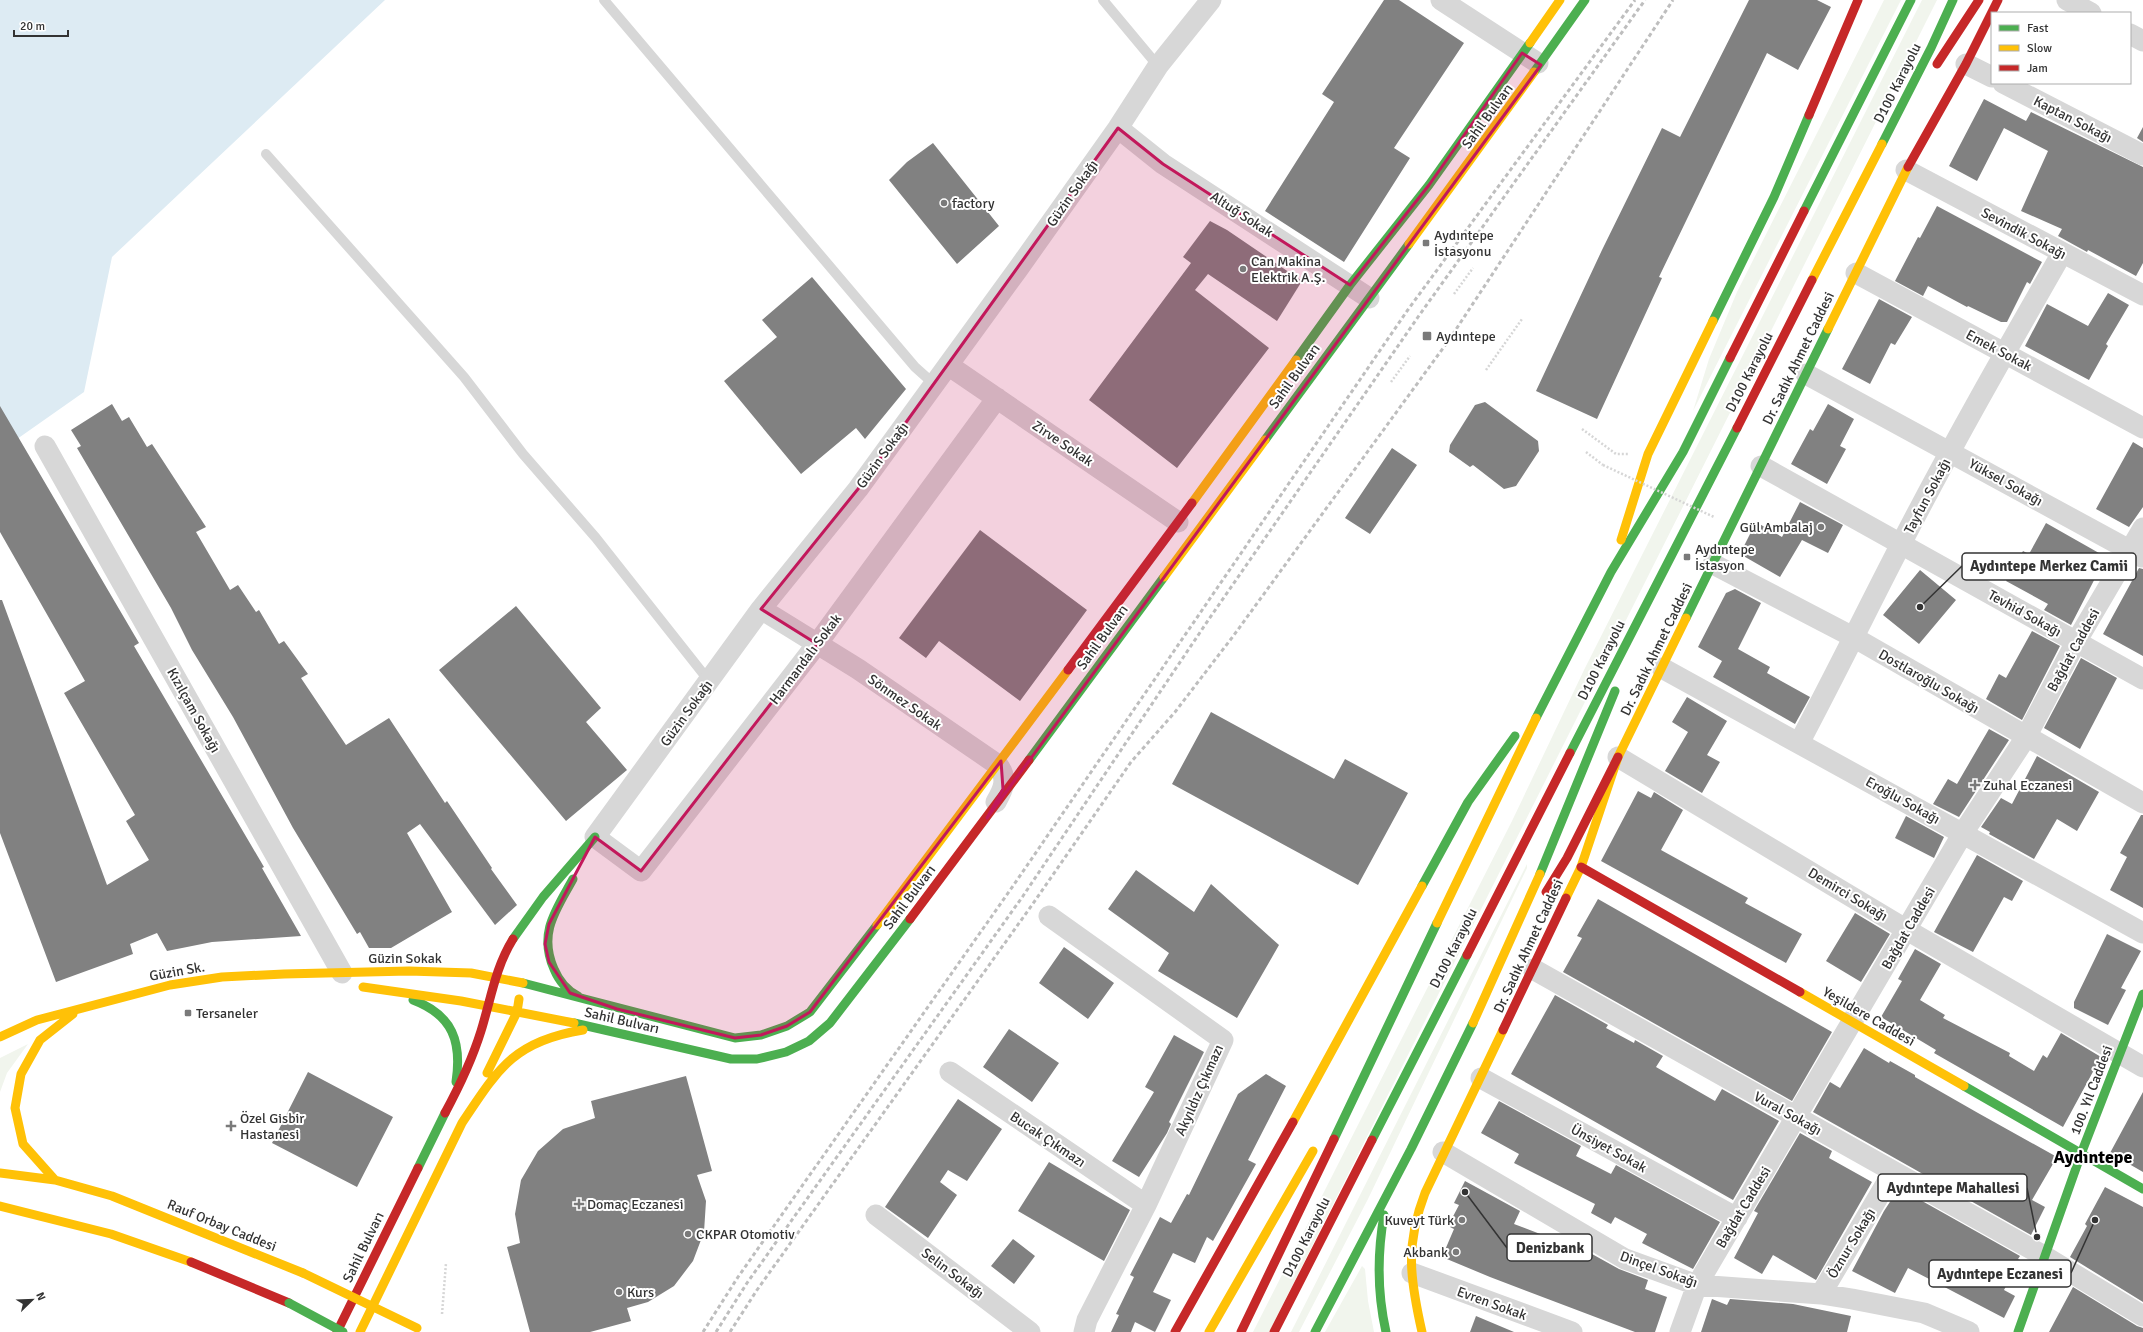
<svg xmlns="http://www.w3.org/2000/svg" width="2143" height="1332" font-family="Signika,sans-serif">
	<style>
		.green { fill: #f1f5ed }
		.water { fill: #ddebf3 }
		.building { fill: #818181 }
		.lines { fill: none; stroke-linecap: round; stroke-linejoin: round }
		.path { stroke: #d6d6d6; stroke-width: 2.5; stroke-dasharray: 2 2; stroke-linecap: butt }
		.lane { stroke: #d7d7d7; stroke-width: 10 }
		.street { stroke: #d7d7d7; stroke-width: 21 }
		.fast { stroke: #4caf50; stroke-width: 9 }
		.slow { stroke: #ffc107; stroke-width: 9 }
		.jam { stroke: #c62828; stroke-width: 9 }
		.rail { stroke: #bebebe; stroke-width: 3; stroke-dasharray: 4 3; stroke-linecap: butt }
		.path-bridge { stroke: #d6d6d6; stroke-width: 2.5; stroke-dasharray: 2 2; stroke-linecap: butt }
		.fast-bridge { stroke: #4caf50; stroke-width: 9 }
		.slow-bridge { stroke: #ffc107; stroke-width: 9 }
		.marked { fill: #c2185b; fill-opacity: 0.2; stroke: #c2185b; stroke-width: 3; stroke-linejoin: round }
		.poi-dot { fill: #7a7a7a; stroke: #fff; stroke-width: 1.5 }
		.labels { text-anchor: middle; stroke-width: 4; stroke-linejoin: round; paint-order: stroke }
		.street-label { font-size: 14px; fill: #333; stroke: #fff }
		.poi-label { font-size: 14px; fill: #333; stroke: #fff; text-anchor: start }
		.district-label { font-size: 18px; font-weight: bold; fill: #000; stroke: #fff }
		.leader { fill: none; stroke: #333; stroke-width: 1.5 }
		.callout-dot { fill: #333; stroke: #fff; stroke-width: 1.5 }
		.callout { fill: #fff; stroke: #333; stroke-width: 1.5 }
		.callout-label { font-size: 15px; text-anchor: middle; font-weight: bold; fill: #333 }
	</style>
	<rect width="100%" height="100%" fill="#fff"/>
	<path class="green" d="M1884,0H1901L1693,411L1709,359L1737,292Z
		M1922,0H1937L1269,1332H1253L1512,821L1584,670Z
		M1527,864V868L1368,1199L1299,1332H1291Z
		M28,1044L7,1073L0,1092V1058Z
		M1362,1266L1365,1269L1368,1301L1374,1332H1325Z"/>
	<path class="water" d="M0,0H385L112,257L84,392L0,451Z"/>
	<path class="building" d="M1384,0H1399L1464,43L1394,148L1410,158L1344,262L1265,211L1334,102L1322,94Z
		M1749,0H1817L1831,7L1798,70L1767,53L1659,277L1662,278L1597,419L1536,391L1602,250L1662,128L1680,137Z
		M1984,99L2026,121L2031,112L2143,167V263L2136,276L2088,250L2087,252L2058,236L2062,229L2021,211L2048,151L2004,128L1977,181L1949,166Z
		M2143,127V142L2137,138Z
		M933,143L999,226L957,264L889,180L907,162Z
		M1937,206L2042,262L2030,284L2027,282L2007,322H2001L1968,306L1967,307L1928,286L1923,296L1895,281L1918,237L1920,238Z
		M1210,221L1227,230L1302,281L1277,321L1208,274L1195,290L1269,348L1177,468L1089,400L1191,263L1183,257Z
		M812,277L906,389L865,439L856,428L801,474L724,381L777,337L762,320Z
		M2108,293L2129,305L2106,344L2108,346L2089,380L2025,346L2047,304L2088,326Z
		M1879,299L1912,317L1895,345L1891,343L1870,384L1842,369Z
		M1485,402L1538,441L1539,451L1516,486L1504,489L1473,465L1470,467L1449,452L1450,445L1475,405Z
		M112,404L122,421L129,417L147,447L152,444L206,527L196,532L230,590L238,585L256,612L259,610L279,644L284,641L308,674L301,678L346,745L389,718L445,803L447,801L492,868L491,869L517,905L495,925L420,824L407,833L452,912L391,948H369L360,932L357,934L293,828L233,717L192,650L171,608L77,448L81,446L71,430Z
		M1828,404L1854,419L1840,446L1846,449L1827,484L1791,464L1810,429L1813,431Z
		M0,406L139,643L134,646L264,867L262,868L301,936L212,942L167,951L157,933L130,944L133,954L56,982L0,833V600H2L107,885L149,860L126,821L135,815L64,693L85,681L0,532Z
		M2133,442L2143,448V507L2129,527L2096,509Z
		M1392,448L1417,465L1370,534L1345,518Z
		M1800,502L1843,525L1828,553L1802,540L1780,577L1740,554L1756,522L1782,537Z
		M2046,523L2106,557L2071,625L2044,610L2048,604L2006,581L2023,551L2029,554Z
		M980,530L1087,610L1020,701L939,641L926,658L899,638Z
		M2139,568L2143,569V656L2103,634Z
		M1920,570L1956,600L1919,644L1883,615Z
		M1735,589L1761,603L1738,649L1770,667L1767,673L1810,697L1795,724L1713,677L1722,661L1698,647L1726,593Z
		M516,606L601,708L586,722L627,770L566,821L439,670Z
		M2032,631L2060,646L2022,720L1986,699L1999,674L2006,678Z
		M2081,658L2117,678L2080,749L2044,728Z
		M1687,697L1727,721L1707,755L1720,762L1702,793L1665,771L1688,732L1672,722Z
		M1211,712L1334,779L1345,759L1408,793L1358,885L1172,784Z
		M1989,729L2009,740L1959,817L1933,804L1948,779L1957,784Z
		M2037,756L2099,792L2077,831L2057,819L2034,859L1989,834L1990,832L1981,827L2001,798L2012,804Z
		M1638,791L1651,798L1654,792L1683,810L1661,850L1748,898L1745,903L1802,934L1786,963L1601,861Z
		M2141,815H2143V908L2110,890L2127,857L2120,853Z
		M1906,816L1944,837L1934,858L1895,838Z
		M1977,855L2023,881L2012,901L2004,897L1973,952L1934,932Z
		M1136,870L1194,912L1211,884L1279,945L1237,1018L1158,971L1169,953L1108,909Z
		M1598,899L1832,1032L1792,1101L1563,972L1582,938L1577,936Z
		M1855,913L1890,934L1861,982L1826,961Z
		M2107,934L2141,951L2121,988L2126,990L2108,1025L2074,1008V1002Z
		M1064,947L1114,983L1088,1019L1039,983Z
		M1915,949L1941,964L1920,1000L1945,1015L1943,1018L2010,1053L2009,1056L2034,1071L2043,1055L2047,1058L2061,1033L2101,1057L2063,1127L1934,1053L1936,1050L1881,1017L1902,981L1898,979Z
		M1555,995L1608,1025L1606,1028L1634,1043L1635,1040L1663,1056L1656,1067L1715,1101L1722,1089L1779,1121L1733,1200L1511,1074Z
		M1009,1029L1059,1063L1032,1102L983,1067Z
		M1174,1035L1204,1052L1169,1122L1171,1124L1167,1133L1139,1177L1112,1161L1154,1092L1145,1087Z
		M1864,1048L1889,1063L1890,1061L1915,1075V1077L1978,1113L2057,1157L2032,1200L2045,1207L2031,1235L1813,1112L1830,1082L1840,1088Z
		M308,1072L393,1117L357,1187L272,1143Z
		M1266,1074L1286,1086L1248,1160L1256,1164L1213,1241L1207,1237L1195,1263L1173,1253L1153,1292L1171,1300L1155,1332L1135,1322L1131,1332H1111L1119,1315L1116,1314L1134,1277L1130,1275L1160,1217L1171,1223L1187,1194L1189,1195L1238,1094Z
		M686,1076L712,1171L697,1175L706,1201L704,1232L693,1261L674,1286L648,1302L627,1308L631,1321L590,1332H530L507,1247L520,1243L515,1214L521,1180L538,1151L563,1129L595,1118L591,1101Z
		M2143,1092V1172L2110,1153Z
		M958,1099L1002,1129L967,1181L948,1170L940,1182L957,1195L928,1238L885,1207Z
		M1499,1101L1581,1146L1576,1156L1611,1174L1616,1165L1720,1222L1693,1269L1642,1243L1647,1234L1615,1217L1611,1224L1591,1213L1595,1204L1514,1163L1519,1154L1481,1133Z
		M1800,1133L1832,1151L1829,1158L1872,1182L1816,1280L1773,1255L1762,1274L1734,1258L1758,1213L1754,1211Z
		M1049,1162L1130,1210L1104,1261L1018,1211Z
		M1465,1181L1520,1211L1514,1224L1592,1254L1619,1269L1648,1280L1645,1289L1667,1297L1655,1332H1635L1490,1277L1442,1257L1454,1229L1448,1226L1459,1205L1454,1203Z
		M2105,1187L2143,1207V1302L2070,1257L2087,1226L2085,1224Z
		M1899,1188L2020,1256L2018,1259L2020,1260L2004,1290L2015,1296L2004,1318L1908,1268L1895,1293L1852,1271L1884,1211Z
		M1013,1239L1035,1256L1014,1284L991,1266Z
		M2073,1287L2137,1326L2143,1328V1332H2049Z
		M1712,1299L1727,1305L1730,1299L1793,1304L1851,1316L1847,1332H1701Z
		M1476,1316L1514,1332H1470Z"/>
	<g class="lines">
		<path class="path" d="M1454,294L1473,268
			M1486,370L1522,319
			M1391,382L1410,356
			M1582,429L1616,454H1628
			M1586,452L1603,465
			M442,1314L446,1263"/>
		<path class="lane" d="M604,0L915,367L934,384
			M1103,0L1158,66
			M266,154L464,377L523,454L596,538L709,681"/>
		<path class="street" d="M1441,0L1538,63
			M2067,0L2091,13
			M2130,34L2143,41
			M1966,64L1992,77
			M2003,83L2143,155
			M1118,128L1163,164L1369,298
			M1906,170L2143,295
			M1856,273L2143,428
			M948,365L1178,522
			M1806,374L2142,557
			M997,398L817,644L641,871L595,837L761,609L858,489L1018,269L1118,128L1158,66L1211,0
			M45,446L342,973
			M1761,466L2143,679
			M1713,564L1855,638L2143,803
			M761,609L858,669L998,765C1008,779 1004,788 996,802
			M1662,668L2143,933
			M1799,743C1834,677 1867,610 1901,544C1952,445 2007,349 2062,253
			M1618,757L1907,930L2143,1067
			M1049,916L1223,1040L1146,1205L1087,1320L1084,1332
			M1533,969L2044,1256L2143,1316
			M950,1072L1146,1205
			M1481,1078L1737,1218
			M1443,1152L1625,1259L1697,1285L1821,1294L1852,1299L1924,1313L1969,1332
			M876,1215L1030,1332
			M1412,1273L1572,1332
			M1821,1294L1893,1172
			M1680,1332L1697,1285L1963,833L2026,737L2076,642L2143,528"/>
		<path class="fast" d="M1534,72L1585,0
			M1882,144L1931,48L1953,0
			M1804,211L1911,0
			M1713,321L1774,197L1809,115
			M1296,360L1350,285L1429,185L1530,43
			M1265,440L1409,244
			M1686,618L1828,329
			M1536,718L1611,572L1683,452L1730,358
			M1570,753L1737,428
			M1029,760L1164,577
			M1540,874L1615,691
			M573,879C556,910 538,933 554,969C559,981 566,990 578,996
			M1422,886L1468,802L1515,736
			M513,939L543,897L595,837
			M523,983L735,1038L761,1035L787,1026L810,1012L877,925
			M413,1000C453,1015 462,1042 456,1082
			M574,1023L731,1059H757L786,1052L809,1041L830,1023L910,919
			M1964,1086L2143,1189
			M1334,1139L1437,923
			M1372,1140L1467,955
			M418,1168L445,1113
			M1384,1215C1377,1255 1377,1292 1386,1332
			M1315,1332L1411,1149L1473,1023
			M2018,1332L2081,1154L2143,994"/>
		<path class="slow" d="M1530,43L1560,0
			M1409,244L1534,72
			M1812,280L1882,144
			M1828,329L1908,167
			M1192,503L1296,360
			M1621,540L1648,454L1713,321
			M1164,577L1265,440
			M1566,898L1581,867L1618,757L1686,618
			M1437,923L1536,718
			M877,925L1068,670
			M284,974L409,971L471,973L523,983
			M363,987L461,1001L574,1023
			M1800,992L1964,1086
			M1473,1023L1540,874
			M0,1037L37,1020L170,985L222,977L284,974
			M487,1073L517,1012L519,999
			M1293,1122L1422,886
			M462,1123C498,1069 514,1041 583,1030
			M0,1173L55,1180L112,1196L303,1273
			M55,1180L23,1144L15,1108L21,1074L40,1040L73,1014
			M0,1206L111,1234L191,1262
			M360,1332L462,1123
			M1209,1332L1313,1151
			M1422,1332C1410,1279 1405,1245 1425,1193L1503,1030"/>
		<path class="jam" d="M1937,64L1979,0
			M1809,115L1858,0
			M1908,167L1966,64L1998,0
			M1730,358L1804,211
			M1737,428L1812,280
			M1068,670L1192,503
			M1581,867L1800,992
			M1546,892L1567,858L1618,757
			M910,919L1029,760
			M1467,955L1570,753
			M1503,1030L1566,898
			M445,1113C459,1087 472,1060 481,1031C491,999 495,968 513,939
			M191,1262L289,1303
			M337,1332L418,1168
			M1175,1332L1293,1122
			M1241,1332L1334,1139
			M1274,1332L1372,1140"/>
		<path class="rail" d="M703,1332L738,1277L1013,886L1407,311L1635,0
			M716,1332L747,1283L1023,896L1209,619L1418,317L1645,0
			M730,1332L757,1290L1032,905L1131,762L1175,712L1234,635L1449,340L1673,0"/>
		<path class="path-bridge" d="M1603,465L1714,517"/>
		<path class="fast-bridge" d="M289,1303L343,1332"/>
		<path class="slow-bridge" d="M303,1273L417,1328"/>
	</g>
	<path class="marked" d="M1522,53L1541,65L987,818L1003,789L1001,761L810,1012L787,1026L761,1035L735,1038L617,1009L570,993L549,962L545,944L549,924L595,837L641,871L817,644L761,609L858,489L1118,128L1163,164L1350,285L1429,185Z"/>
	<g class="poi-dot">
		<circle cx="944" cy="203" r="4"/>
		<rect x="1422" y="239" width="8" height="8" rx="2"/>
		<circle cx="1243" cy="269" r="4"/>
		<rect x="1422" y="331" width="10" height="10" rx="2"/>
		<circle cx="1821" cy="527" r="4"/>
		<rect x="1683" y="553" width="8" height="8" rx="2"/>
		<path d="M1973 779h4v4h4v4h-4v4h-4v-4h-4v-4h4z"/>
		<rect x="184" y="1009" width="8" height="8" rx="2"/>
		<path d="M229 1120h4v4h4v4h-4v4h-4v-4h-4v-4h4z"/>
		<path d="M577 1198h4v4h4v4h-4v4h-4v-4h-4v-4h4z"/>
		<circle cx="1462" cy="1220" r="4"/>
		<circle cx="688" cy="1234" r="4"/>
		<circle cx="1456" cy="1252" r="4"/>
		<circle cx="619" cy="1292" r="4"/>
	</g>
	<g class="labels">
		<g class="street-label">
			<text transform="translate(1897 83) rotate(-63)" y="5">D100 Karayolu</text>
			<text transform="translate(1487 116) rotate(-54)" y="5">Sahil Bulvarı</text>
			<text transform="translate(2073 119) rotate(27)" y="5">Kaptan Sokağı</text>
			<text transform="translate(1072 193) rotate(-55)" y="5">Güzin Sokağı</text>
			<text transform="translate(1242 214) rotate(33)" y="5">Altuğ Sokak</text>
			<text transform="translate(2024 233) rotate(28)" y="5">Sevindik Sokağı</text>
			<text transform="translate(1999 350) rotate(28)" y="5">Emek Sokak</text>
			<text transform="translate(1798 358) rotate(-64)" y="5">Dr. Sadık Ahmet Caddesi</text>
			<text transform="translate(1749 372) rotate(-63)" y="5">D100 Karayolu</text>
			<text transform="translate(1294 376) rotate(-54)" y="5">Sahil Bulvarı</text>
			<text transform="translate(1063 443) rotate(34)" y="5">Zirve Sokak</text>
			<text transform="translate(882 455) rotate(-54)" y="5">Güzin Sokağı</text>
			<text transform="translate(2006 482) rotate(29)" y="5">Yüksel Sokağı</text>
			<text transform="translate(1927 496) rotate(-62)" y="5">Tayfun Sokağı</text>
			<text transform="translate(2025 613) rotate(29)" y="5">Tevhid Sokağı</text>
			<text transform="translate(1102 637) rotate(-54)" y="5">Sahil Bulvarı</text>
			<text transform="translate(1656 649) rotate(-64)" y="5">Dr. Sadık Ahmet Caddesi</text>
			<text transform="translate(2073 650) rotate(-61)" y="5">Bağdat Caddesi</text>
			<text transform="translate(805 659) rotate(-53)" y="5">Harmandalı Sokak</text>
			<text transform="translate(1601 660) rotate(-63)" y="5">D100 Karayolu</text>
			<text transform="translate(1929 681) rotate(30)" y="5">Dostlaroğlu Sokağı</text>
			<text transform="translate(905 702) rotate(35)" y="5">Sönmez Sokak</text>
			<text transform="translate(194 710) rotate(61)" y="5">Kızılçam Sokağı</text>
			<text transform="translate(686 713) rotate(-54)" y="5">Güzin Sokağı</text>
			<text transform="translate(1903 800) rotate(29)" y="5">Eroğlu Sokağı</text>
			<text transform="translate(1848 894) rotate(31)" y="5">Demirci Sokağı</text>
			<text transform="translate(909 897) rotate(-53)" y="5">Sahil Bulvarı</text>
			<text transform="translate(1908 928) rotate(-60)" y="5">Bağdat Caddesi</text>
			<text transform="translate(1528 946) rotate(-65)" y="5">Dr. Sadık Ahmet Caddesi</text>
			<text transform="translate(1453 948) rotate(-63)" y="5">D100 Karayolu</text>
			<text x="405" y="963">Güzin Sokak</text>
			<text transform="translate(177 971) rotate(-10)" y="5">Güzin Sk.</text>
			<text transform="translate(1869 1016) rotate(30)" y="5">Yeşildere Caddesi</text>
			<text transform="translate(622 1020) rotate(13)" y="5">Sahil Bulvarı</text>
			<text transform="translate(1199 1090) rotate(-66)" y="5">Akyıldız Çıkmazı</text>
			<text transform="translate(2091 1090) rotate(-69)" y="5">100. Yıl Caddesi</text>
			<text transform="translate(1788 1113) rotate(29)" y="5">Vural Sokağı</text>
			<text transform="translate(1048 1139) rotate(34)" y="5">Bucak Çıkmazı</text>
			<text transform="translate(1609 1148) rotate(29)" y="5">Ünsiyet Sokak</text>
			<text transform="translate(1743 1207) rotate(-59)" y="5">Bağdat Caddesi</text>
			<text transform="translate(222 1225) rotate(22)" y="5">Rauf Orbay Caddesi</text>
			<text transform="translate(1306 1237) rotate(-63)" y="5">D100 Karayolu</text>
			<text transform="translate(1851 1243) rotate(-59)" y="5">Öznur Sokağı</text>
			<text transform="translate(363 1247) rotate(-64)" y="5">Sahil Bulvarı</text>
			<text transform="translate(1659 1269) rotate(20)" y="5">Dinçel Sokağı</text>
			<text transform="translate(953 1273) rotate(37)" y="5">Selin Sokağı</text>
			<text transform="translate(1492 1303) rotate(20)" y="5">Evren Sokak</text>
		</g>
		<g class="poi-label">
			<text x="952" y="208">factory</text>
			<text x="1434" y="240">Aydıntepe<tspan x="1434" dy="16">İstasyonu</tspan></text>
			<text x="1251" y="266">Can Makina<tspan x="1251" dy="16">Elektrik A.Ş.</tspan></text>
			<text x="1436" y="341">Aydıntepe</text>
			<text x="1813" y="532" text-anchor="end">Gül Ambalaj</text>
			<text x="1695" y="554">Aydıntepe<tspan x="1695" dy="16">İstasyon</tspan></text>
			<text x="1983" y="790">Zuhal Eczanesi</text>
			<text x="196" y="1018">Tersaneler</text>
			<text x="240" y="1123">Özel Gisbir<tspan x="240" dy="16">Hastanesi</tspan></text>
			<text x="587" y="1209">Domaç Eczanesi</text>
			<text x="1454" y="1225" text-anchor="end">Kuveyt Türk</text>
			<text x="696" y="1239">CKPAR Otomotiv</text>
			<text x="1448" y="1257" text-anchor="end">Akbank</text>
			<text x="627" y="1297">Kurs</text>
		</g>
		<g class="district-label">
			<text x="2093" y="1163">Aydıntepe</text>
		</g>
	</g>
	<path class="leader" d="M1920 607L1962 566M2037 1237L2027 1188M1465 1192L1507 1248M2095 1220L2071 1273"/>
	<g class="callout-dot">
		<circle cx="1920" cy="607" r="4"/>
		<circle cx="2037" cy="1237" r="4"/>
		<circle cx="1465" cy="1192" r="4"/>
		<circle cx="2095" cy="1220" r="4"/>
	</g>
	<g class="callout">
		<rect x="1962" y="553" width="174" height="27" rx="4"/>
		<rect x="1878" y="1174" width="149" height="27" rx="4"/>
		<rect x="1507" y="1234" width="85" height="27" rx="4"/>
		<rect x="1929" y="1260" width="142" height="27" rx="4"/>
	</g>
	<g class="callout-label">
		<text x="2049" y="571">Aydıntepe Merkez Camii</text>
		<text x="1953" y="1193">Aydıntepe Mahallesi</text>
		<text x="1550" y="1253">Denizbank</text>
		<text x="2000" y="1279">Aydıntepe Eczanesi</text>
	</g>
	<rect x="1991" y="12" width="140" height="72" fill="#ffffff" stroke="#adadad"/>
	<rect x="1999" y="25" width="20" height="6" fill="#4caf50" stroke="#adadad"/>
	<text x="2027" y="32" font-size="12" fill="#333333">Fast</text>
	<rect x="1999" y="45" width="20" height="6" fill="#ffc107" stroke="#adadad"/>
	<text x="2027" y="52" font-size="12" fill="#333333">Slow</text>
	<rect x="1999" y="65" width="20" height="6" fill="#c62828" stroke="#adadad"/>
	<text x="2027" y="72" font-size="12" fill="#333333">Jam</text>
	<g transform="translate(32 1300) rotate(67)" stroke="#ffffff" stroke-width="3" paint-order="stroke">
	<path d="M0-3L7 15L0 10L-7 15Z" fill="#333333"/>
	<text y="-6" font-size="11" font-weight="bold" text-anchor="middle" fill="#333333">N</text>
	</g>
	<path d="M14 30v6h54v-6" fill="none" stroke="#333333" stroke-width="2"/>
	<text x="20" y="30" font-size="12" fill="#333333" stroke="#ffffff" stroke-width="3" paint-order="stroke">20 m</text>
</svg>
